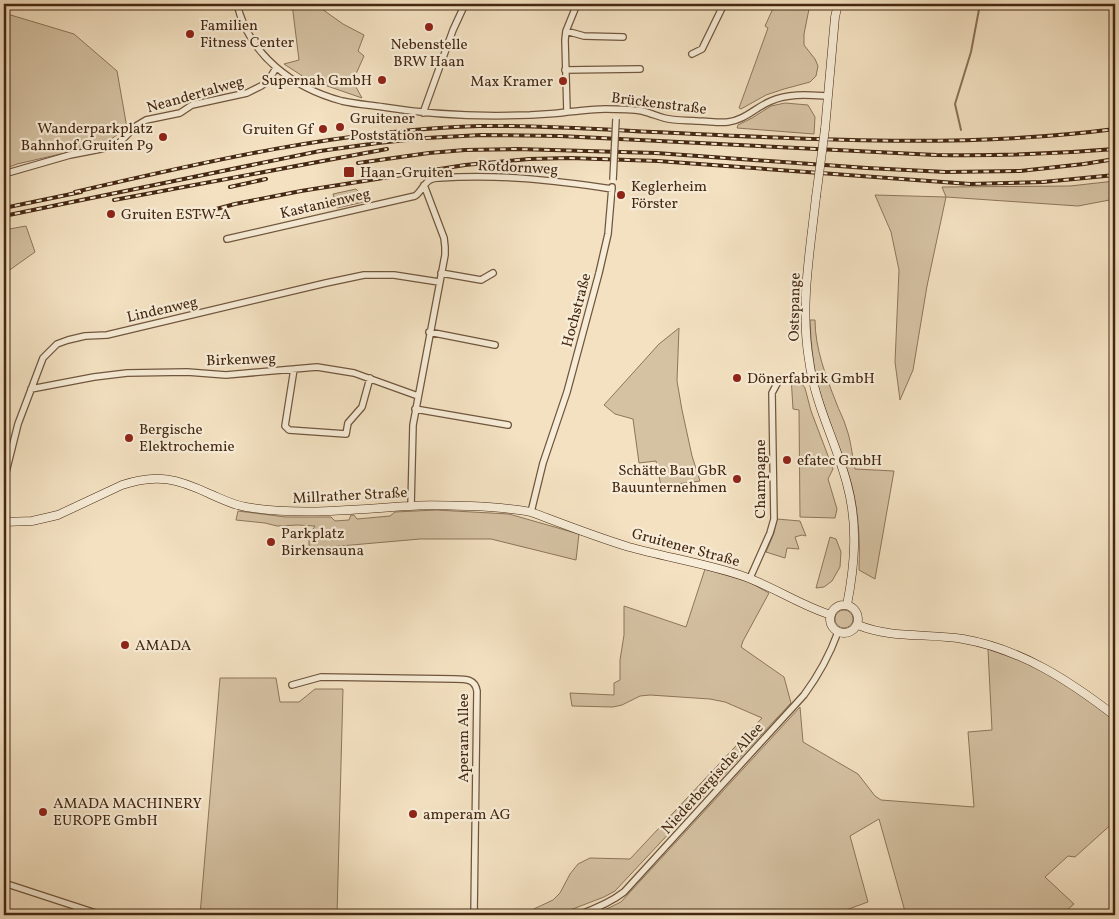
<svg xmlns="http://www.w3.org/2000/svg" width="1119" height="919" font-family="Vollkorn,serif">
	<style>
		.green { fill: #d5c2a3; stroke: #8d755a }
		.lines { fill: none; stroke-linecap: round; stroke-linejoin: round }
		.stream { stroke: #8a7158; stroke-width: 2 }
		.minor-casing { stroke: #70563e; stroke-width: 8 }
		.secondary-casing { stroke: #452812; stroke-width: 9 }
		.minor { stroke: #f7ecd7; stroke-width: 5.5 }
		.secondary { stroke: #f7ecd7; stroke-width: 8 }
		.rail-casing { stroke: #452812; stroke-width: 4 }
		.rail { stroke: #f7ecd7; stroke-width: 2; stroke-dasharray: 5.5; stroke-linecap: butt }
		.minor-bridge-casing { stroke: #70563e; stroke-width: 8; stroke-linecap: butt }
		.secondary-bridge-casing { stroke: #452812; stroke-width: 9; stroke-linecap: butt }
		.minor-bridge { stroke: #f7ecd7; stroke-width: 5.5 }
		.secondary-bridge { stroke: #f7ecd7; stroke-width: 8 }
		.poi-dot { fill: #8f2418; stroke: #f7ecd7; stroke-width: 2 }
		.labels { text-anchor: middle; stroke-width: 4.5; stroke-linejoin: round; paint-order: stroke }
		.poi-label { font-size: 15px; fill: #452812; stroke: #f7ecd7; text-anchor: start }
		.street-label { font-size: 15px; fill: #452812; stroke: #f7ecd7 }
	</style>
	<rect width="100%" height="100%" fill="#f3e1c1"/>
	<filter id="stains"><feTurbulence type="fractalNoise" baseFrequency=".004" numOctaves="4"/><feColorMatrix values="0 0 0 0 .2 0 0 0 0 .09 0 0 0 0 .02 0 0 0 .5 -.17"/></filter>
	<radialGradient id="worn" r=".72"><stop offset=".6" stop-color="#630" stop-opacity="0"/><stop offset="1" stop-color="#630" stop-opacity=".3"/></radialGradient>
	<path class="green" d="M292,4H322V9L343,24L364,35L358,51L364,56L356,74V87L362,98L307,79L284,64L299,60Z
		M775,4H810L804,34V45L815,59L818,66L816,76L810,82L784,89L766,95L741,109L739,108L768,28L765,26Z
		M4,13L74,34L117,71L127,128L104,144L17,164L4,169Z
		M785,103L808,105L815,117L814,134L737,128L738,125L752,118L771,106Z
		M1115,181V199L1078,206L946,197L927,286L913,370L900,400L895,362L899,270L891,232L875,195L946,197L942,187L1070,186Z
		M356,189L368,201L337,208L333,194Z
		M26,226L35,252L4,274V230Z
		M810,320H815C815,348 826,377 836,402C839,411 844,419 846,427C851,440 852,455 855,469L894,471L875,579L859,570C860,542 859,514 852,486C845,457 831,429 822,399C814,374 811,347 810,320Z
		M679,328L677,381L682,410L692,456L700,481L661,486L656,461L639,463L633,419L615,414L604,405L659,344Z
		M791,376L797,377L805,388L811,411L833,469L828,479L837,509L835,518L800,517L799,410L793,409Z
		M436,510L509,514L579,534L576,560L491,539H420L306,549L309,546V535L315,526L298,525L277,526L265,523L236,520L238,511L286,517H331L335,521L349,520L351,515H354L357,519L390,516L395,512Z
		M777,519L800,521L806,536L802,535L795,537L799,549L787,548L785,558L766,552L774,533Z
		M830,537L836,539L841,552L840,567L832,581L824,587L816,588Z
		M705,569L749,582L769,593L743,641L741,647L784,677L791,703L615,891L604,897L557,915H521L553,900L560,893L570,874L578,864L590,858L630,859L762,718L725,702L710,699L650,695L640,696L622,705L613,707L572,706L570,693L614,695V683L620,680V660L624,635V606L686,627Z
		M835 619a9 9 0 1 1 18 0a9 9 0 1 1-18 0Z
		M988,649L1040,668L1075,689L1115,721V821L1075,857L1068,856L1045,877L1074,904L1061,915H906L879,819L850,836L868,902L832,915H594L621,902L800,707L803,742L858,774L875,796L881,800L974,807L968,732L992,730Z
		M220,678H276L280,702H299L315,689H343L337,915H200Z"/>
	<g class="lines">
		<path class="stream" d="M961,130L955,104L971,52L980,4"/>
		<g class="minor-casing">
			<path id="minor" d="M237,4C249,55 293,88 342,101C355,104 369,105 383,107C432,115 480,117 530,115C542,114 555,114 567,112C580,111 592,109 605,109C617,109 630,109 642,111C650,113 657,116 664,118C675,121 687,120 698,121C708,121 718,123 728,122C745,120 756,107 771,101C789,93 809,95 827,96
				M566,31L584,36L623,37
				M692,54L702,49L722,8L709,4
				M565,70L640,69
				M567,112L565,40L566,31L577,4
				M423,113L453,30L465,4
				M4,174L70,155L111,147L120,142L136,126L146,120L180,113L192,105L247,93L261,86L268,81L276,68
				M227,239L415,196C421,192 424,183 430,180C433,178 436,178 439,178C499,174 553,180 612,189
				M441,273L481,280L493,273
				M429,332L495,345
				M294,369L285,426L289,430L346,434L348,423L362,407L370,378
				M31,389L94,377L127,373L187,372L226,375L317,367L354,373L418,396
				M415,409L508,425
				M4,501L5,476L18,424L43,358L57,344L68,340L85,336L107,335L326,283L364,275H394L439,282
				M411,506L413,425L445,255V247L444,238L424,185
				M531,512L543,463L567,392L599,273L608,234L612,187
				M750,578L770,533L774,519L772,393L780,378
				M292,685L321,677L455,679C466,679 475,679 477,691L474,915
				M4,883L102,915
				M578,915C595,909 610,903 624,892L804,695C818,676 830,654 838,632"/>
		</g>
		<g class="secondary-casing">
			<path id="secondary" d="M825,129L835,17L838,4
				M816,197C810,251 800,306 809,360C815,405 836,442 847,484C858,524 855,564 847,605
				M4,522L32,521L58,515L122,485C157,473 178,479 210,494C222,499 233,505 246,507C301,516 355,509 410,506C430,504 450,506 471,506C491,507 511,508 531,512C563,524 596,537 629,547C665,557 703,563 740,575C771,585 799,605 831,615
				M830 619a14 14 0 1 1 28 0a14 14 0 1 1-28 0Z
				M858,625C892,639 928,633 963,639C1021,649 1070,681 1115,716"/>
		</g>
		<use href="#minor" class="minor"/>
		<use href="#secondary" class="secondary"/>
		<g class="rail-casing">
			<path id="rail" d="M358,163L429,153L465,150L517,149L656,153L867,168L946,172L1020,171L1084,164L1115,159
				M230,187L266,179
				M75,192C208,161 342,130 479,126C537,125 595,129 653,132C807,139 962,149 1115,129
				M114,200L387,149
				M4,208L81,192
				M4,216L320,151L378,143L426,138L481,135L560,136L936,155C997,156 1055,154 1115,149
				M179,219L235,204L301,191L465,165L529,159L570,158L658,161L970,184L1043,182L1115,175"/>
		</g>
		<use href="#rail" class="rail"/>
		<g class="minor-bridge-casing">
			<path id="minor-bridge" d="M613,180L616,119"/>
		</g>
		<g class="secondary-bridge-casing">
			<path id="secondary-bridge" d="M816,197L825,129"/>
		</g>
		<use href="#minor-bridge" class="minor-bridge"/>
		<use href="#secondary-bridge" class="secondary-bridge"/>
	</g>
	<g class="poi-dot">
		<circle cx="429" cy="27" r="5"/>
		<circle cx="190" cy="34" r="5"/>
		<circle cx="382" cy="80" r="5"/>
		<circle cx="563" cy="81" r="5"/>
		<circle cx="340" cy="127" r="5"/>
		<circle cx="323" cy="129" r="5"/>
		<circle cx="163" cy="137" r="5"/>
		<rect x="343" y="166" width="12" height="12" rx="2.5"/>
		<circle cx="621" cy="195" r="5"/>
		<circle cx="111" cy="214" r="5"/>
		<circle cx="737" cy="378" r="5"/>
		<circle cx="129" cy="438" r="5"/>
		<circle cx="787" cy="460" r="5"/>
		<circle cx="737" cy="479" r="5"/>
		<circle cx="271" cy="542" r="5"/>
		<circle cx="125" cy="645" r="5"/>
		<circle cx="43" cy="812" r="5"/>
		<circle cx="413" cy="814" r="5"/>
	</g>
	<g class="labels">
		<g class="poi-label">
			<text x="200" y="30">Familien<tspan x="200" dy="17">Fitness Center</tspan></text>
			<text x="429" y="49" text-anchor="middle">Nebenstelle<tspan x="429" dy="17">BRW Haan</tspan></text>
			<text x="372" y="85" text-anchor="end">Supernah GmbH</text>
			<text x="553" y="86" text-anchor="end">Max Kramer</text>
			<text x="350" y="123">Gruitener<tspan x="350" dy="17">Poststation</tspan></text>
			<text x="153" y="133" text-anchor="end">Wanderparkplatz<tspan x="153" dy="17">Bahnhof Gruiten P9</tspan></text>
			<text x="313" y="134" text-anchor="end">Gruiten Gf</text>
			<text x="360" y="177">Haan-Gruiten</text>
			<text x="631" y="191">Keglerheim<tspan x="631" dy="17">Förster</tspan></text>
			<text x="121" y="219">Gruiten ESTW-A</text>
			<text x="747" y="383">Dönerfabrik GmbH</text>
			<text x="139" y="434">Bergische<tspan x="139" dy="17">Elektrochemie</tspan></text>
			<text x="797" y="465">efatec GmbH</text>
			<text x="727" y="475" text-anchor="end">Schätte Bau GbR<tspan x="727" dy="17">Bauunternehmen</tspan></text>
			<text x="281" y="538">Parkplatz<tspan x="281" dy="17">Birkensauna</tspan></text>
			<text x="135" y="650">AMADA</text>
			<text x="53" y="808">AMADA MACHINERY<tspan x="53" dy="17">EUROPE GmbH</tspan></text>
			<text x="423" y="819">amperam AG</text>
		</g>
		<g class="street-label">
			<text transform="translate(195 94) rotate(-16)" y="5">Neandertalweg</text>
			<text transform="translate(659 103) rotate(7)" y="5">Brückenstraße</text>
			<text transform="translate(518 167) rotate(3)" y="5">Rotdornweg</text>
			<text transform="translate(325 203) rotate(-13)" y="5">Kastanienweg</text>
			<text transform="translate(794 307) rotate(-89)" y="5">Ostspange</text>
			<text transform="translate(162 309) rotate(-13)" y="5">Lindenweg</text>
			<text transform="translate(576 310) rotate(-75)" y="5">Hochstraße</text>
			<text transform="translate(241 359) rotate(-2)" y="5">Birkenweg</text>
			<text transform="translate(760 479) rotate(-90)" y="5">Champagne</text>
			<text transform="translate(350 495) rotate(-3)" y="5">Millrather Straße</text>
			<text transform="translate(686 547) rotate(15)" y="5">Gruitener Straße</text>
			<text transform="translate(463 738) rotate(-90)" y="5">Aperam Allee</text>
			<text transform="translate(712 778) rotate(-48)" y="5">Niederbergische Allee</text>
		</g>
	</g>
	<rect width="1119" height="919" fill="none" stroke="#f3e1c1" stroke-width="20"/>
	<rect x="5" y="5" width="1109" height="909" fill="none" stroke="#452812" stroke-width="2.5"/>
	<rect x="10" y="10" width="1099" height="899" fill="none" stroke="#452812"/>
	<rect width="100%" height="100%" filter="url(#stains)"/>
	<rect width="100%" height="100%" fill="url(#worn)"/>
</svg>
